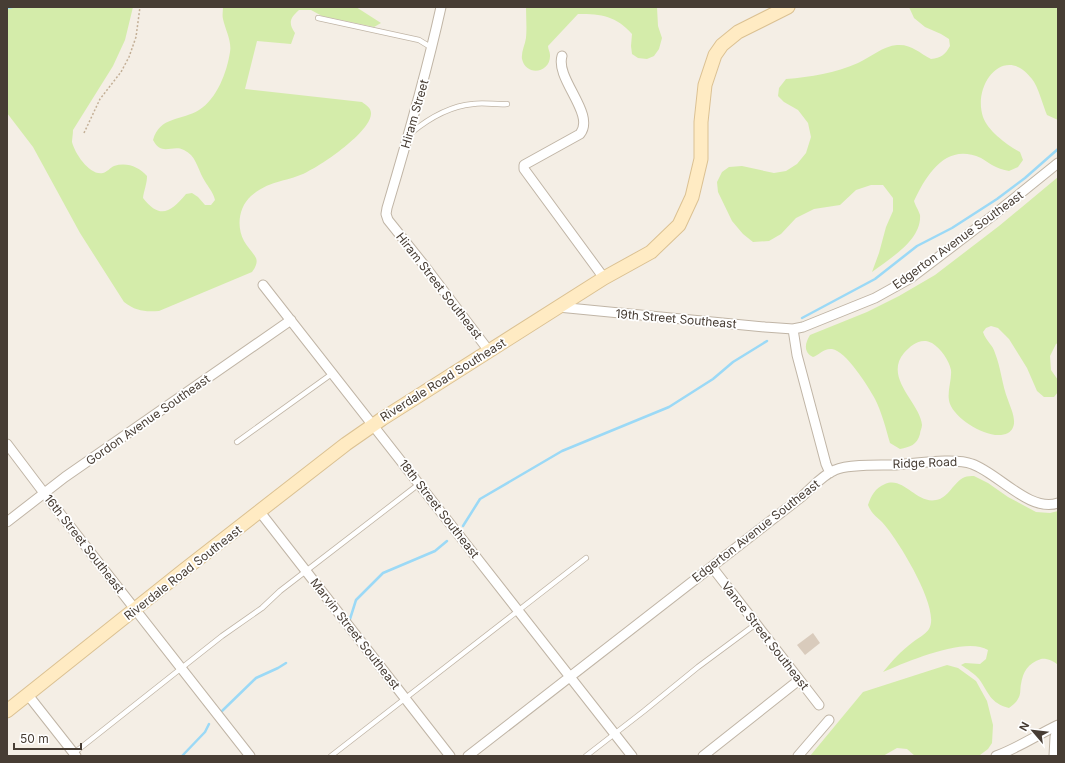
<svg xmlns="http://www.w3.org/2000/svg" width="1065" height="763" font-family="Inter,sans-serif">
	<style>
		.green { fill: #d4ecaa }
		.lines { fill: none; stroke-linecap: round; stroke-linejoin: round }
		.stream { stroke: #9bd9f6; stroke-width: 2.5 }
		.building { fill: #d9cbbc }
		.lane-casing { stroke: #c0b5a6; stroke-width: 6 }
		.street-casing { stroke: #c0b5a6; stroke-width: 11 }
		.secondary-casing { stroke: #dbc192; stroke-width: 15 }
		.path { stroke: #c3af96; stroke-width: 1.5; stroke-dasharray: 2 2; stroke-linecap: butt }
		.lane { stroke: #fff; stroke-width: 4.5 }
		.street { stroke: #fff; stroke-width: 9 }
		.secondary { stroke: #ffebc3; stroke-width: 13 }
		.labels { text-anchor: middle; stroke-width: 3.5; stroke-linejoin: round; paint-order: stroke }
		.street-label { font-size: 12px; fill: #473d34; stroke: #fff }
	</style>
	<rect width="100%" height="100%" fill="#f4eee5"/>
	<path class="green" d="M7,7H133L125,40L113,66L73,130C73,134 72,139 72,142C75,154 90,176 103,173C107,172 110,168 114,166C127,162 139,167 147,176C147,184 144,190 143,198C160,220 171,212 186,194L192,193L198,197L205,205H211L215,200C213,191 207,186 203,178C197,167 196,156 184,150C172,144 162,157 153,140C160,116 181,121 199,110C217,99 227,72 230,52C232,41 225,29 223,19C222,15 223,11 223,7H356L381,23L374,27L322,16L311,10H299C290,18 288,23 295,33L291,44L257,41L245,89L362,102C366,105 371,108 371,113C372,131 322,165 307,172C288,182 269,180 251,196C239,207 236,226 244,241C247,247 253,252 256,258C258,263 255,268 252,272L159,311C144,312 136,311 124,302L80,233L33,147L7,113Z
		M526,7H657L658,26L662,38L659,49L654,56L647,59L638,58L632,54L631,46L632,34C616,16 602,14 578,14L548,46C548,49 550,52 550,55C551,73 526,77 522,59C521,52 525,45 526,38C527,28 526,17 526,7Z
		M909,7H1058V120L1047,115C1043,106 1038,86 1032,79C1005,43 972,84 983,117C988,131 1007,145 1020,152L1023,160L1018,167L1009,171C1003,170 997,168 992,165C988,163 985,160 981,158C946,142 927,174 914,201C915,205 919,211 920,215C922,240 889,259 872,272L879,253L886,227L893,211V198L883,185H871L856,190L840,205L814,209L796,218L781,234L769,241L753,242L743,234L732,221L718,192L717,182L722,172L729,167L742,166L774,173L786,171L797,164L806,153L811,137L808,123L798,110L784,102L778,96L779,88L786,79C811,77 835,73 858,63C871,57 883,46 897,45C912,44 919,53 931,59C941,58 945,55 950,46L949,39L941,34L925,27L914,18Z
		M1058,177V343L1056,344L1050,356L1051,370L1058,380V392L1054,397H1044L1037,391L1027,368L1009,339L998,328L991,326L986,328L983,332C986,341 993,345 995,353C1001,368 1002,385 1008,400C1011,409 1020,426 1008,433C991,442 956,420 950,404C946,393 952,381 951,370C949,360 941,349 932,343C921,337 911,345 904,353C883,378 921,404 922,425C922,428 920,431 920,434C917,445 910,447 900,449L890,443C886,429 882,413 875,399C868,386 846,351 832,349C824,348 819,355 813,357C803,352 805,343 810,335L867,312L899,296L935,275L999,226Z
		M974,476L988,483L1008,497L1036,512L1050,513L1058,511V665C1054,661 1046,658 1041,659C1028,663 1023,672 1021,684C1020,688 1021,693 1019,697C1017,702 1013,705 1009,708C990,703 989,693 979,679C975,674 967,669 961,665L965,663L980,664L986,659L988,650C966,636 906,662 883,672C892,661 901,651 913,642C918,638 926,634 929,629C941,610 900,544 887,528C880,518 873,517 868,505C871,496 875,488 885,484C904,476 916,504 936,500C949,498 953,482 965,477C967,476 971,476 974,476Z
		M947,665L958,668L976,681L987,701L993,725L992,743L988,749L980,755L915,756L907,749L897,748L883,756H810L863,692Z"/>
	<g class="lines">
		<path class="stream" d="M7,8L12,7
			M802,318L875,279L917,246L952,228L997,199L1025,178L1058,149
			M463,526L480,499L562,451L669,407L713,379L733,362L767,341
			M350,619L356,600L383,573L435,551L447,541
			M222,711L256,678L278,668L286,663
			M182,756L205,732L209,724"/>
	</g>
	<path class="building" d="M813,633L820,643L805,655L797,645Z"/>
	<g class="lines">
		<g class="lane-casing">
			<path id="lane" d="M318,18L419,40L432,48
				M411,133C428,119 450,106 473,104C484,102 496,105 507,104
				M237,442L333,373
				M74,753L222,636L262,608L280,591L419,484
				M331,756L586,558
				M586,756L644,711L698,667L756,624"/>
		</g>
		<g class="street-casing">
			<path id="street" d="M441,7C426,75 407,141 387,208L386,214L388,220L424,265L489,351
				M562,56C555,79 596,114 580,134L524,165V169L604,278
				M263,285L632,756
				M558,307L765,327L793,329L803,327L875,298L911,278L991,217L1058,163
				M793,329L797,355L826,464L830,473
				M7,444L44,493L250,756
				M260,512L450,756
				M7,522L65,477L291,320
				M712,567L819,705
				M28,695L76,756
				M468,756L800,498C811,489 822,475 835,470C848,464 878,465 893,465C913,464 955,457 972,464C998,473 1030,513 1058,503
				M703,756L799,680
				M798,756L829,720
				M996,756C1018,748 1037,735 1058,725
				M1054,756L1055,737L1058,728"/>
		</g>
		<g class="secondary-casing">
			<path id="secondary" d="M7,711L184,570L346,444L382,419L604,278L651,252L679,225L692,197L701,159V122L705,85L715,55L722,45L738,32L788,7"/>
		</g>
		<path class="path" d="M84,133L100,99L121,72L129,57L136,37L140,7"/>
		<use href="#lane" class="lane"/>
		<use href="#street" class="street"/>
		<use href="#secondary" class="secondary"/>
	</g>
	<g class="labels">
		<g class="street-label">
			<text transform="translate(415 114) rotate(-74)" y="4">Hiram Street</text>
			<text transform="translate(958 240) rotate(-36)" y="4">Edgerton Avenue Southeast</text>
			<text transform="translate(439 286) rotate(52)" y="4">Hiram Street Southeast</text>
			<text transform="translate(676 319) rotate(5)" y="4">19th Street Southeast</text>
			<text transform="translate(443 380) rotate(-32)" y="4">Riverdale Road Southeast</text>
			<text transform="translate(148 420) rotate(-35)" y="4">Gordon Avenue Southeast</text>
			<text transform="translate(925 463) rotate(-2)" y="4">Ridge Road</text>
			<text transform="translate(439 509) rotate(52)" y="4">18th Street Southeast</text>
			<text transform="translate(756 531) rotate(-38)" y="4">Edgerton Avenue Southeast</text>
			<text transform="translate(84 544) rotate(52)" y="4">16th Street Southeast</text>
			<text transform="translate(183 573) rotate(-38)" y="4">Riverdale Road Southeast</text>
			<text transform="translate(355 634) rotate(52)" y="4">Marvin Street Southeast</text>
			<text transform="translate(765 636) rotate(52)" y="4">Vance Street Southeast</text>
		</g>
	</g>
	<rect width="1065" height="763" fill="none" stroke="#473d34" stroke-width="16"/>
	<g transform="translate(1033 731) rotate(298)" stroke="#ffffff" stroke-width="3" paint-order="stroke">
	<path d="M0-3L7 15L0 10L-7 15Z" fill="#473d34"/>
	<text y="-6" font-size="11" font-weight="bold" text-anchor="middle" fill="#473d34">N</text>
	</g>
	<path d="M14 743v6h67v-6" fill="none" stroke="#473d34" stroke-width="2"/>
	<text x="20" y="743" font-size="12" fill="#473d34" stroke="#ffffff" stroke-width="3" paint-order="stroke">50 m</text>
</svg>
